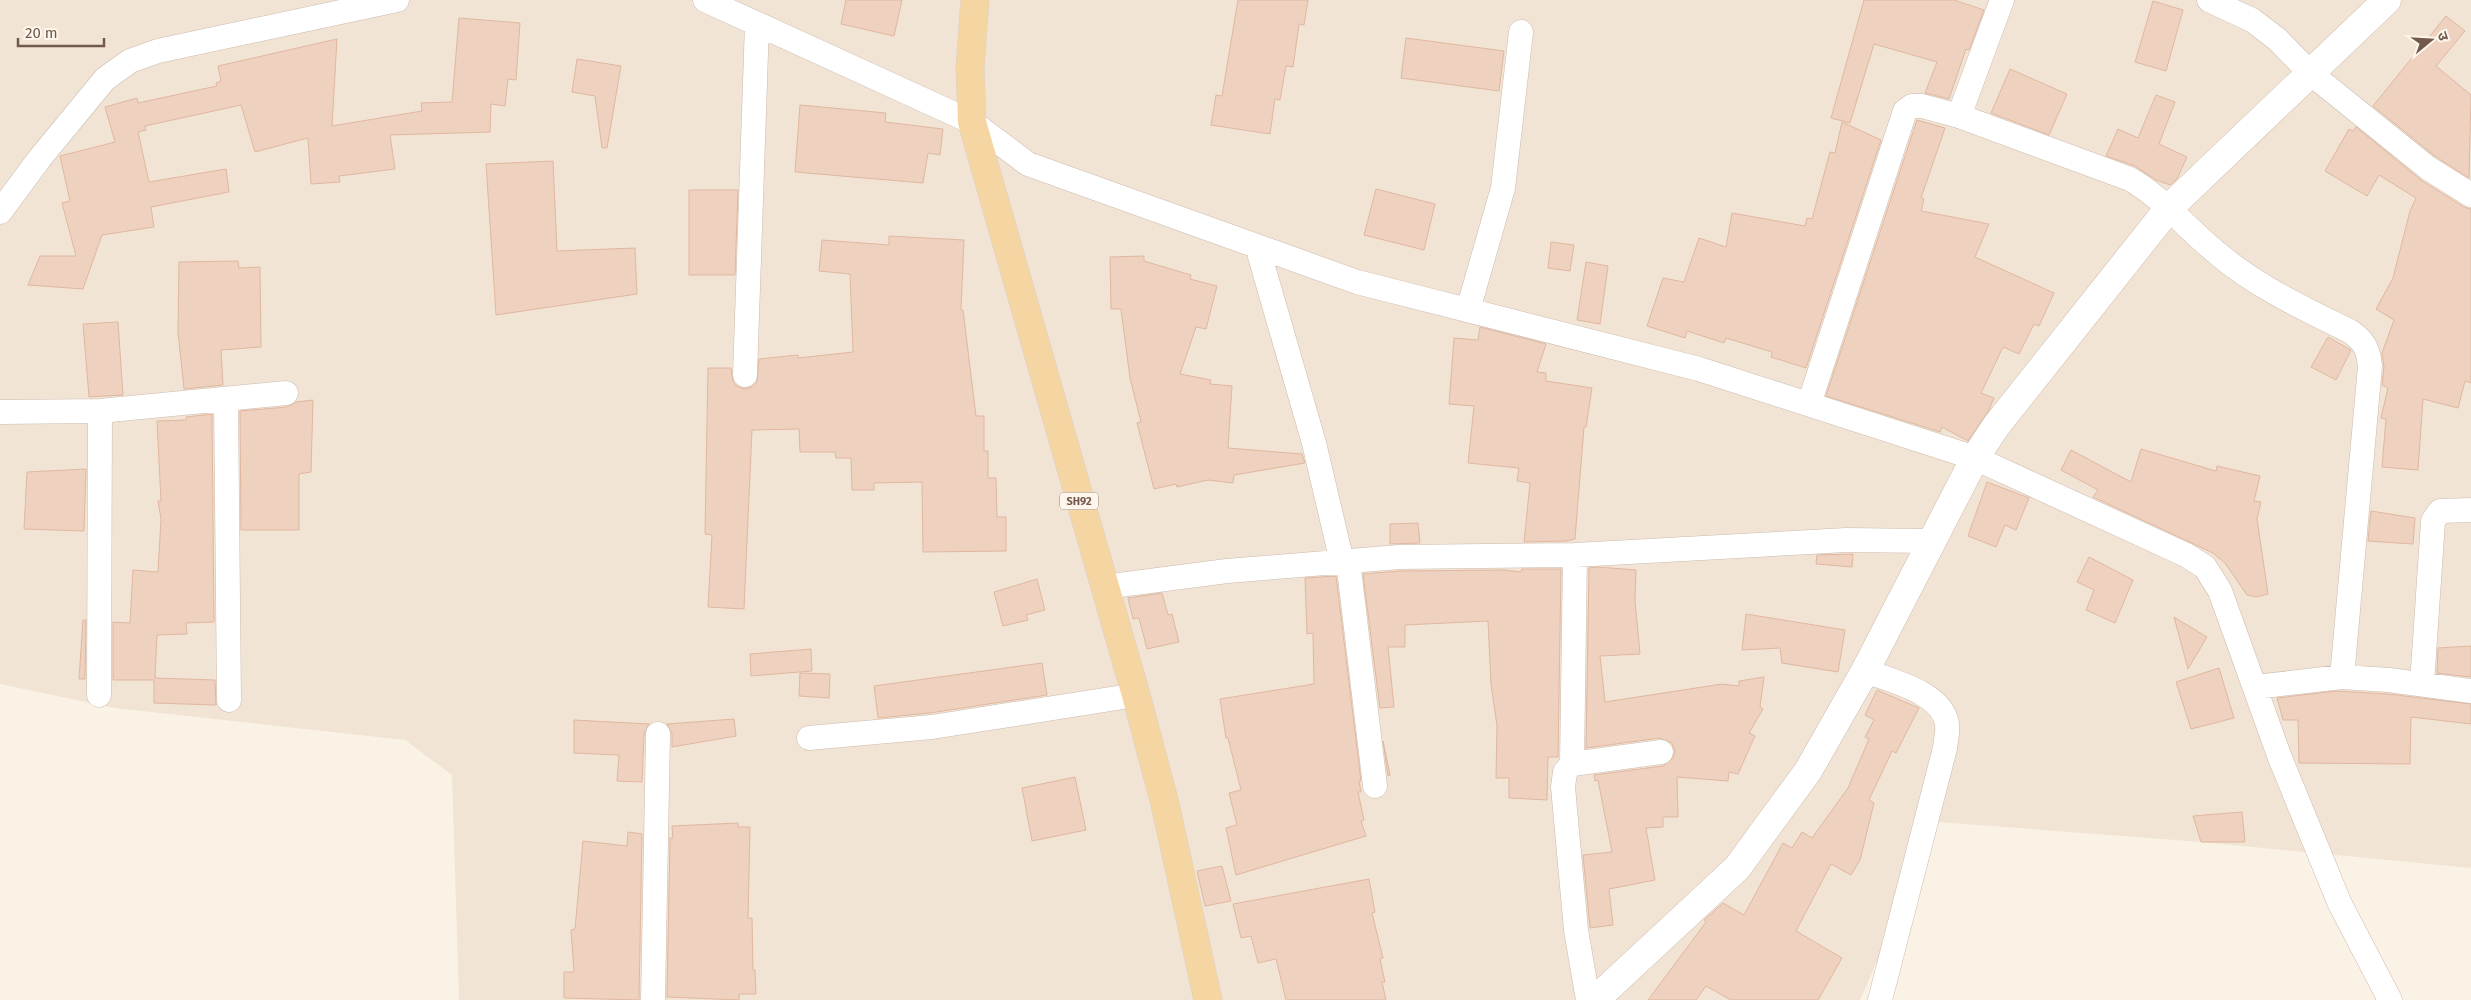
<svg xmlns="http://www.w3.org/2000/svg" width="2471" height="1000" font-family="'Fira Sans','Noto Sans Devanagari',sans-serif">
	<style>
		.residential { fill: #f2e4d4 }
		.building { fill: #eed1bf; stroke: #e0b7a0 }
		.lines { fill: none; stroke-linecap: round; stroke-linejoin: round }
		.street-casing { stroke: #ccbaad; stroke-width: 25 }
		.secondary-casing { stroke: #d0bcad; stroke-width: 29 }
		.primary-casing { stroke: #d8d1cd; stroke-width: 29 }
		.street { stroke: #fff; stroke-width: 24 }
		.secondary { stroke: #fff; stroke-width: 28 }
		.primary { stroke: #f5d5a2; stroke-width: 28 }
		.labels { text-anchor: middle; stroke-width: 4; stroke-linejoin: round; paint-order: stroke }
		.shield { fill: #fef6ec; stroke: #9c887c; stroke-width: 1 }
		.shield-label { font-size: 11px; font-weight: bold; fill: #72594c }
	</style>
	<rect width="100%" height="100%" fill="#fbf2e6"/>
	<path class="residential" d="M0,0H2471V868L2201,842L1938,822L1860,1000H459L452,775L405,740L114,708L0,684Z"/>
	<path class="building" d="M846,0H902L894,36L841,24Z
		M1238,0H1308L1304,25L1299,24L1293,67L1286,66L1280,100L1275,99L1270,134L1211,125L1216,95L1222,96Z
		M1864,0H1954L1984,10L1969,50L1966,49L1949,99L1925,93L1937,62L1874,44L1850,123L1831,118Z
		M2153,1L2183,10L2166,71L2135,62Z
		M2446,16L2465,31L2436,66L2471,95L2469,178L2436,157L2373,106Z
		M459,18L520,23L516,80L508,79L505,106L491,104L490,132L390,135L395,169L339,176L340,182L311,184L308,138L255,152L241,105L145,126L146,130L138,132L149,182L226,169L229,192L151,207L154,227L102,235L83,289L28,285L40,256H76L62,203L70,201L60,156L115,142L105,107L137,98L138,103L217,86L216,83L221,81L218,66L337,39L332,126L422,111L421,103L452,102Z
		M1406,38L1504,51L1499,91L1401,78Z
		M577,59L621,66L607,148H602L595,96L572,92Z
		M2010,69L2067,94L2049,135L1991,113Z
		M2156,95L2175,102L2159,144L2187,157L2177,179L2170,185L2156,180L2135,166L2106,156L2118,129L2138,138Z
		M800,105L886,113L885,122L943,129L940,155L928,153L923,183L795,172Z
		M1917,120L1945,128L1921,198L1924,199L1921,211L1989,224L1975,257L2054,293L2039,326L2034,324L2019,354L2003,347L1981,393L1994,398L1989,410L1968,441L1942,427L1940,432L1826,396Z
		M1842,122L1881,140L1806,368L1771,357L1772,352L1726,338L1724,343L1687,331L1685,338L1647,326L1663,278L1684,282L1699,238L1726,247L1732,213L1805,226L1807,218L1812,219L1830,152L1835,153Z
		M2356,127L2421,180L2464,207L2471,209V383L2465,381L2458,408L2423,399L2418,470L2382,467L2386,419L2381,418L2388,388L2382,385L2384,367L2382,353L2394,320L2376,309L2393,278L2410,211L2416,198L2379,175L2367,196L2325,171L2349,129L2353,131Z
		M553,161L557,251L635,248L637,294L496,315L486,164Z
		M1376,189L1435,204L1424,250L1364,235Z
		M689,190H738L735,275H689Z
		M889,236L964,240L961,310H963L976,416H984V451H988V478H996L997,517H1006V551L923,552L922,482L874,483V490H852L851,458H836L835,452H800L799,429L752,430L744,609L708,607L712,535L705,534L708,368H731L733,382L738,387L745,389L752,387L757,382L759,359L798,355V358L853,352L850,274L819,271L822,240L889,245Z
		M1551,242L1574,245L1570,271L1548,268Z
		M1144,256V261L1191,275L1190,279L1217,286L1206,329L1196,327L1180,374L1211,380L1210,384L1232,386L1228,448L1302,454L1305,463L1234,475L1233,483L1208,480L1177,487L1176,484L1154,489L1137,423L1141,422L1130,378L1121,309H1111L1110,257Z
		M238,261L239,268L260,267L261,347L221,350L223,385L184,389L178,332L179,262Z
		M1586,262L1608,266L1600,324L1577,320Z
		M118,322L123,395L89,397L83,324Z
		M1480,327L1546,344L1537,372L1546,373V381L1592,388L1586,427H1584L1575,539L1566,541L1524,542L1530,483L1517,481L1519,468L1468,463L1474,406L1449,404L1454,338L1478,340Z
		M2328,337L2351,350L2336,380L2311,367Z
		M313,400L311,472L299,474V530H241L240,411L287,407L296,402Z
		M212,414L214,622L186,623L187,634L157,635L155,678L215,680L216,705L154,703V680H113V622L130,623L133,570L158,572L161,519L158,501H161L157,421L186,420V417Z
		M2141,449L2216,471L2217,466L2260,476L2254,501L2261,502L2257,519L2268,594L2256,597L2247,595L2225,563L2213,553L2093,497L2098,490L2061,470L2071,450L2131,482Z
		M86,469L84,531L24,529L27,472Z
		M1987,482L2029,498L2016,530L2005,525L1996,547L1968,536Z
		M2371,511L2415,518L2413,544L2368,541Z
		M1418,523L1420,543L1390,544V524Z
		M1853,554L1852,567L1816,564L1817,555Z
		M2089,557L2133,580L2115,623L2086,610L2094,590L2077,582Z
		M1598,567L1636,570L1635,600L1640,654L1600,656L1605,702L1722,684L1739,686V681L1764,677L1760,707L1763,709L1749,733L1755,736L1738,774L1729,772L1728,781L1677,777L1678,817H1663V827L1646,828L1655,880L1609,889L1613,925L1590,928L1583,855L1612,852L1598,780L1595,781L1594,775L1663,766L1673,758L1675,751L1672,743L1660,738L1586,748L1589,568Z
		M1522,569H1561L1558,757H1548L1547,800L1509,798V778H1496L1497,726L1491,684L1488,621L1405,625V647H1388L1394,707L1380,708L1363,574L1400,571L1505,570L1521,572Z
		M1336,576L1361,781H1359L1361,792H1358L1364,820L1361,821L1366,836L1236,875L1226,828L1237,825L1229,793L1241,790L1228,738H1226L1220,699L1314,684L1313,633L1307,634L1305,578Z
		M1037,579L1045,610L1026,615L1028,620L1003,626L994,592Z
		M1162,593L1168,615L1172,614L1179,642L1147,649L1139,618L1133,619L1128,598Z
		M1746,614L1845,630L1838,672L1782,663L1780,648L1742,650Z
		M2174,617L2207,637L2188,669Z
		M83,620H86L85,679H79Z
		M2471,646V677L2437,673L2438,648Z
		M811,649L812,671L751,676L750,654Z
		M1042,663L1047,695L930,713L878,718L874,686Z
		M2219,668L2234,718L2191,729L2176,682Z
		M800,673L830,674L829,698L799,696Z
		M1877,690L1919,708L1896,753L1892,751L1869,800L1874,803L1860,860L1851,875L1831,864L1796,931L1842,958L1818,1000H1731L1706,986L1696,1000H1648L1706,922L1704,920L1723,903L1744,915L1783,843L1792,848L1802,832L1812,838L1848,788L1869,739L1865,737L1874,720L1865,715Z
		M2336,691L2388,694L2471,704V724L2411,717L2410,764L2299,763L2298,720H2283L2277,698Z
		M734,719L736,736L672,747V734L667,724Z
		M574,720L649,724L644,734L642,782L617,781L619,755L574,753Z
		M1383,741L1390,775L1388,776Z
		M1075,777L1086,830L1032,841L1022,788Z
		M2242,812L2245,842H2201L2193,816Z
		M738,823V827H750L748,918H752L753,970H755L756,994H739V1000L667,997L670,838H673L672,826Z
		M628,832L642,834L639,1000L564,998V972H574L571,930L575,929L583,841L627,846Z
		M1222,866L1231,901L1205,906L1197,871Z
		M1369,879L1375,912L1372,913L1383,958L1380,959L1385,982H1382L1386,1000H1286L1276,959L1258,963L1251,936L1241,938L1233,904Z"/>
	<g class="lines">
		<g class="street-casing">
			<path id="street" d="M705,0L972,122L1028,164L1357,282L1699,369L1975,458L2186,555L2205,567L2220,591L2280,758L2340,904L2390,1000
				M2209,0L2252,20L2277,39L2309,72L2428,168L2471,195
				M1959,116L2002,0
				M0,212L40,158L105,79L130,61L158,51L397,0
				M1257,246L1314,443L1342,562
				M1468,310L1503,188L1521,32
				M745,375L757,24
				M226,399L229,700
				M1809,404L1905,111L1912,106H1922L1959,116L2130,179C2164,199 2187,229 2217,253C2257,287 2305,309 2351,332C2365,342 2368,349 2370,366L2342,677
				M0,412L100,411L286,393
				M1348,561L1375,786
				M1104,587L1227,571L1399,557L1575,555L1846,540L1930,541
				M1865,671C1891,681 1942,692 1947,724C1948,731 1946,740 1945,748L1880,1000
				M2422,684L2433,521L2440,511L2471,510
				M2255,687L2342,677L2389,680L2471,691
				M99,695L100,411
				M809,738L932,727L1136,695
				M1572,764L1575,555
				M653,1000L658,734
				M1588,1000L1576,930L1563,787L1565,772L1572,764L1661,752"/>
		</g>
		<g class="secondary-casing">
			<path id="secondary" d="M1595,1000L1737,868L1808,771L1865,671L1975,458L1996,426L2169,208L2387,0"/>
		</g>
		<g class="primary-casing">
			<path id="primary" d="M975,0L970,68L972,122L1136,695L1165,804L1208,1000"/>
		</g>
		<use href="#street" class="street"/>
		<use href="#secondary" class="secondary"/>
		<use href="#primary" class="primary"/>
	</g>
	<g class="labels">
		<rect class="shield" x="1060" y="492.5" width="38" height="17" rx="4"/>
		<g class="shield-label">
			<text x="1079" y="505">SH92</text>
		</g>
	</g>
	<g transform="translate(2431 40) rotate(72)" stroke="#fef6ec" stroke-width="4" paint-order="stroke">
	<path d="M0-4L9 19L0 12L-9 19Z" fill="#72594c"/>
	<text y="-8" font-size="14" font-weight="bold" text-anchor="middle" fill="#72594c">उ</text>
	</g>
	<path d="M18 38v8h86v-8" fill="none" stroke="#72594c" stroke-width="2.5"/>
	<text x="25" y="38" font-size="15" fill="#72594c" stroke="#fef6ec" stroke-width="4" paint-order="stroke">20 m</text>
</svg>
